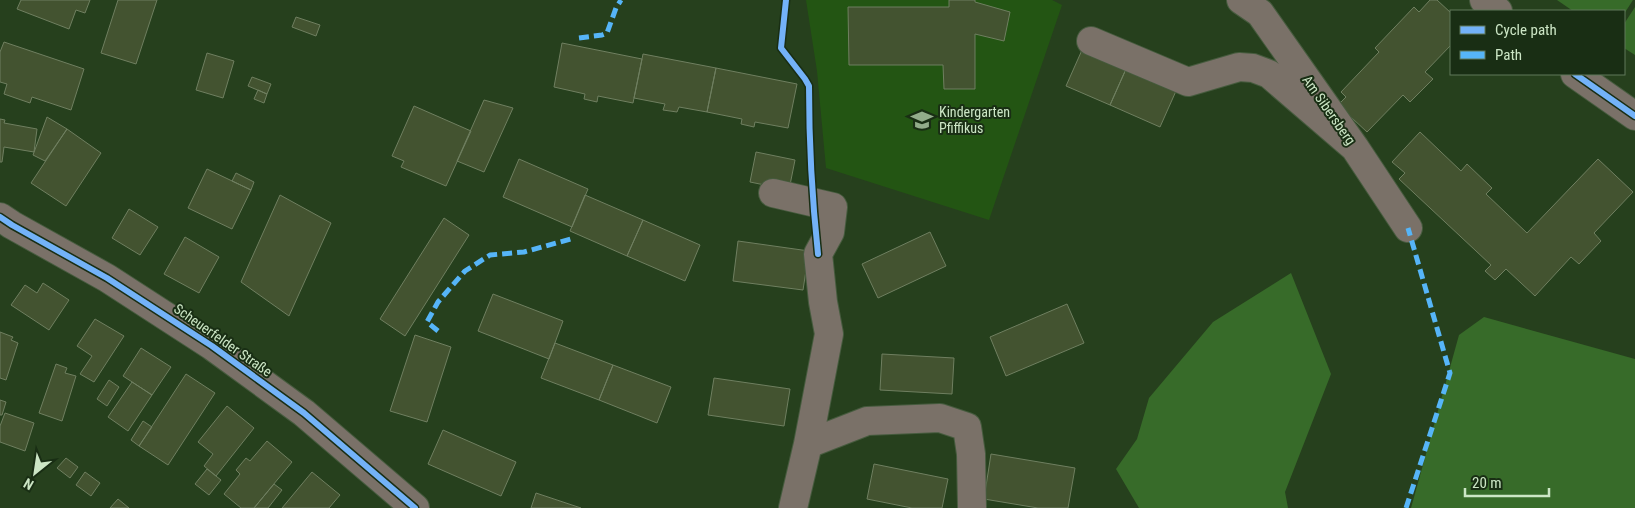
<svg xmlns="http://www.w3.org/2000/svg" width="1635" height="508" font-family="'Roboto Condensed',sans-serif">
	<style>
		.built { fill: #235513 }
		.green { fill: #376b29 }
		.building { fill: #435330; stroke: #6f7f60 }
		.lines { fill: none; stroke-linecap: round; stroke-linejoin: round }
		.minor-casing { stroke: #465b3e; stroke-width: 30 }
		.minor { stroke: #7a7168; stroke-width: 28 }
		.quiet { stroke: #56b5f8; stroke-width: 5; stroke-dasharray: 10 5; stroke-linecap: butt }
		.cycleway-casing { stroke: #192e14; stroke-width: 9 }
		.cycleway { stroke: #73b2f8; stroke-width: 6 }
		.labels { text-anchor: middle; stroke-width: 4; stroke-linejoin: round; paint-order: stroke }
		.street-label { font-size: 14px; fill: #cce6c5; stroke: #192e14 }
		.poi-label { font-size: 14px; fill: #cce6c5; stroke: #192e14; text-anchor: start }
	</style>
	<rect width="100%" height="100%" fill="#26401d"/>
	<path class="built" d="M806,0H1052L1062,5L989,220L826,168L817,71Z"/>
	<path class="green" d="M1557,0H1633L1624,14V11H1573Z
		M1635,7V55L1624,48V24Z
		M1291,273L1331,374L1285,492L1288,508H1139L1116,469L1137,439L1149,398L1213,322Z
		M1484,317L1635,359V508H1411L1459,335Z"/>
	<path class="building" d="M21,0H90L85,13L76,10L69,29L17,9Z
		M118,0H157L136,64L101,53Z
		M949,0H975V2L1010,12L1004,41L975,34V89H944L943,65H849L848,7H949Z
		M1430,0H1437L1451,13V45L1425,72L1433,79L1410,102L1403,95L1367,132L1338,105L1346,97L1341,92L1379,52L1375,48L1414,7L1419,12Z
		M296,17L320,25L316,36L292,27Z
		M4,42L84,69L71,110L32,97L30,103L4,94L7,84L0,82V52Z
		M562,43L642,59L633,103L598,96L597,102L584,99L585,94L554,87Z
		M1082,50L1126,69L1110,105L1066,86Z
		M207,53L234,61L223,98L196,90Z
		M643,54L716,68L707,112L679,107L677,112L663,110L665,104L634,98Z
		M716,68L797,84L788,128L755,122L754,127L741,124L742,119L707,112Z
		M1126,69L1176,91L1160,127L1110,105Z
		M252,77L271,84L267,94L248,86Z
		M258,90L267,94L264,103L254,99Z
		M484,100L513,108L484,172L457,161Z
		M414,106L471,131L446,186L401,167L404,161L392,156Z
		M47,117L67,129L45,161L33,155Z
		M0,119L5,120L4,123L37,129L34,152L4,147L2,162H0Z
		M67,129L101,153L66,206L31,183Z
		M1420,132L1461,171L1467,164L1492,188L1486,194L1527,233L1598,159L1633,192L1594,233L1601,241L1579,264L1571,257L1535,296L1506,269L1495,280L1485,271L1491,265L1399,179L1405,173L1392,162Z
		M756,152L795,160L789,190L750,182Z
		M519,159L588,189L572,227L503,197Z
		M207,169L251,190L232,229L188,208Z
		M236,173L254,182L251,190L232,181Z
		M280,195L331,223L289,316L241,282Z
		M585,195L643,220L627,256L570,231Z
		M129,209L158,227L140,255L112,238Z
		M444,218L469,235L405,336L380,319Z
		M643,220L700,245L685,281L627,256Z
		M930,232L946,266L878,298L862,264Z
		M185,237L219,257L199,293L164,274Z
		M738,241L809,251L803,290L733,281Z
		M43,283L69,300L49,330L11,305L25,285L37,293Z
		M493,294L563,321L549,359L478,331Z
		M1067,304L1084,343L1006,376L990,337Z
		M95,319L124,336L94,382L80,374L92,356L77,346Z
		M0,332L13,337L11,340L18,343L6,380L0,378Z
		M415,335L451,347L427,422L390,411Z
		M555,343L613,365L599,400L541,378Z
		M141,348L171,367L152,395L123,376Z
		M882,354L954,358L952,394L880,390Z
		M56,364L67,368L65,373L76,376L62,421L39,413Z
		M613,365L671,387L657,423L599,400Z
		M186,374L215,393L168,465L139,446Z
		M714,378L790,389L784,426L708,415Z
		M109,380L119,387L107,406L97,399Z
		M132,382L152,395L128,431L108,417Z
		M0,400L6,402L2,415H0Z
		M227,406L254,428L216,476L204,466L213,454L198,442Z
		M5,413L34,423L25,451L0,442V426Z
		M143,421L152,427L139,446L131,440Z
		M443,430L516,462L501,496L428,464Z
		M267,441L292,462L254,508H241L224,494L240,474L236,470L246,458L250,461Z
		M991,454L1075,468L1068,508H1038L984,499Z
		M66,458L78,467L70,478L57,468Z
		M874,464L948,479L942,508H912L867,499Z
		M207,469L221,480L209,495L195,484Z
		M85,472L100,483L91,496L76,485Z
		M312,472L340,495L329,508H282Z
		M274,484L282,490L268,508H254Z
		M536,493L581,508H531Z
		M118,499L129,508H110Z"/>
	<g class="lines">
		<g class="minor-casing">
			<path id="minor" d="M1241,0L1260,13L1355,148L1408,228
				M1484,0L1498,11
				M1091,41L1188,82L1239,67L1253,68L1269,74L1355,148
				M1575,74L1635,116
				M773,193L833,207L830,232L818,254L823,302L829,334L808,444L793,508
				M0,217L12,225L107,278L212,346L304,413L415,508
				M808,444L867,421L940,418L967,427L971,454L972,508"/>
		</g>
		<use href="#minor" class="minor"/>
		<path class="quiet" d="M579,38L602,35L607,33L616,8L621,0
			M438,331L427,322L438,302L465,271L490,255L524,252L571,239
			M1406,508L1450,373L1408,228"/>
		<g class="cycleway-casing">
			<path id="cycleway" d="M786,0L781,48L805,79L809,86C809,143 812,198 818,254
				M1575,74L1635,116
				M0,217L12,225L107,278L212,346L304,413L415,508"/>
		</g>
		<use href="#cycleway" class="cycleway"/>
	</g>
	<defs>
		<g id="school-bare" transform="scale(1.725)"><path d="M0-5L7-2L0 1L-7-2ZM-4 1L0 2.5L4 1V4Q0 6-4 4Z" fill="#92ac8a" stroke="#192e14" stroke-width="2.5" paint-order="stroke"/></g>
	</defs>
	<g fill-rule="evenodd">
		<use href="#school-bare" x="922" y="120"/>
	</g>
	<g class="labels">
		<g class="street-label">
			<text transform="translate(1329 110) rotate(55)" y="5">Am Sibersberg</text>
			<text transform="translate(223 340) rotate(35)" y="5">Scheuerfelder Straße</text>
		</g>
		<g class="poi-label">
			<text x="939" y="117">Kindergarten<tspan x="939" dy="16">Pfiffikus</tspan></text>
		</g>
	</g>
	<rect x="1450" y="10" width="175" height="65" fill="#192e14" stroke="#61785b"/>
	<rect x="1460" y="26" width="25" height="8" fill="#73b2f8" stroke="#61785b"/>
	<text x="1495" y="35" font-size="15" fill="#cce6c5">Cycle path</text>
	<rect x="1460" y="51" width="25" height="8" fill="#56b5f8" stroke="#61785b"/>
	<text x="1495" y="60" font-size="15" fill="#cce6c5">Path</text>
	<g transform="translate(35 473) rotate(210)" stroke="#192e14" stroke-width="4" paint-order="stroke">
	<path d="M0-4L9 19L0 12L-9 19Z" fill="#cce6c5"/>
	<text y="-8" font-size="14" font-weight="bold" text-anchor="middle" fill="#cce6c5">N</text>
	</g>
	<path d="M1465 488v8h84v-8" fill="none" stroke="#cce6c5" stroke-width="2.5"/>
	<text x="1472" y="488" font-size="15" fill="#cce6c5" stroke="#192e14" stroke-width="4" paint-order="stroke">20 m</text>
</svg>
